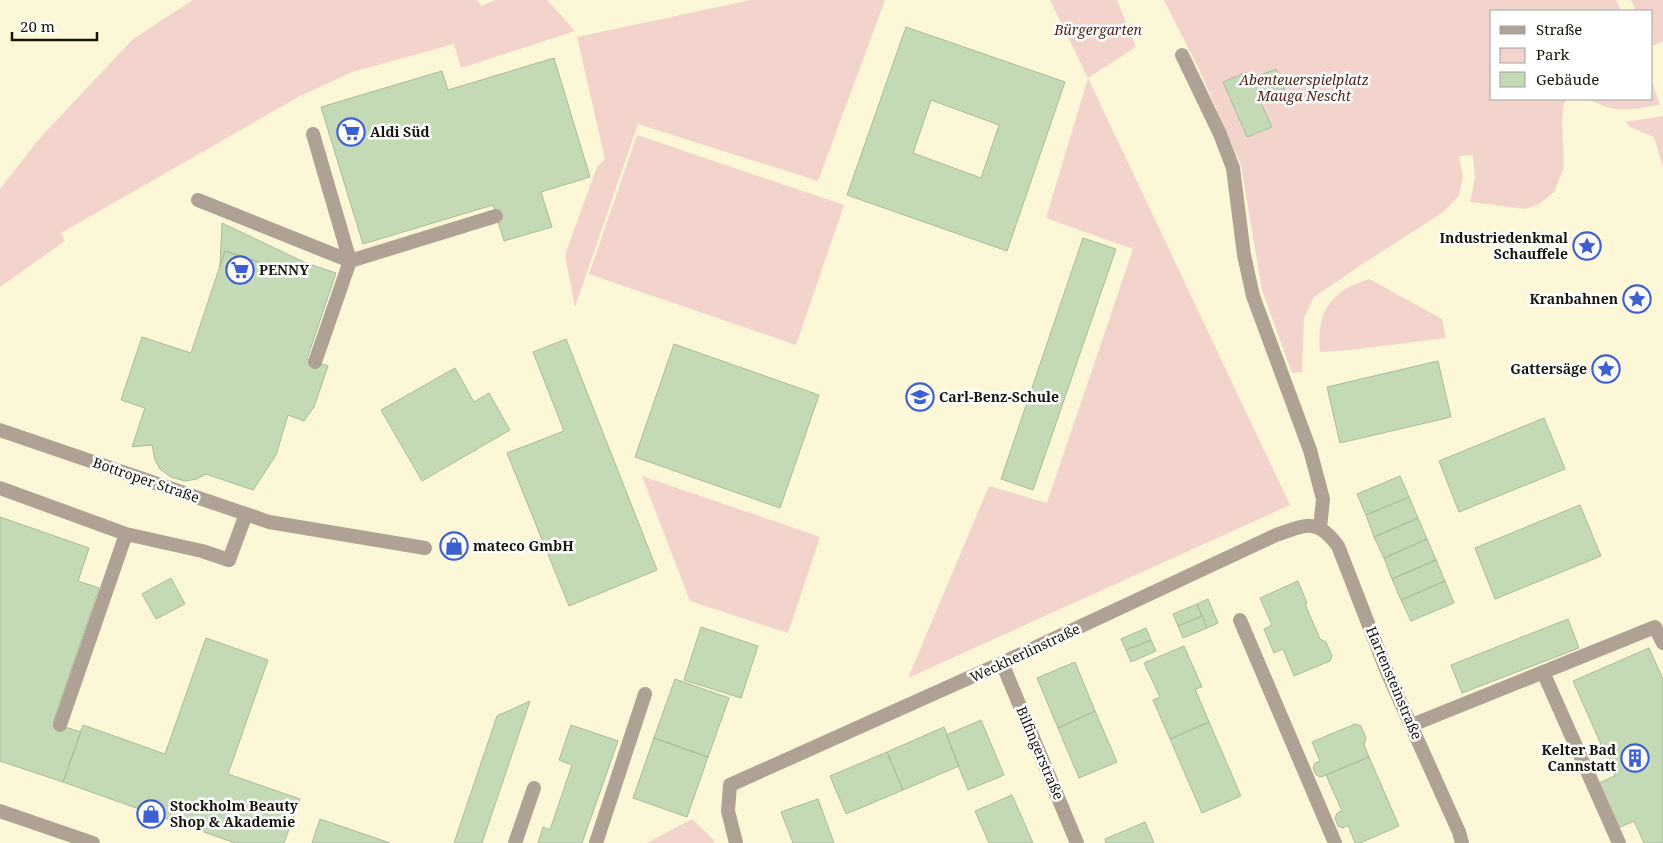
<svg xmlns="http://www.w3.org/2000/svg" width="1663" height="843" font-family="'Noto Serif',serif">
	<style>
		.green { fill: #f3d4cd }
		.building { fill: #c4dab7; stroke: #aabb9f; fill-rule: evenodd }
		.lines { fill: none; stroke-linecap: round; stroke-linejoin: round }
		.service { stroke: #afa295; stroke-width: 14 }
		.minor { stroke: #afa295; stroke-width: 14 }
		.tertiary { stroke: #afa295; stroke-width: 14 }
		.labels { text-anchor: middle; stroke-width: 5; stroke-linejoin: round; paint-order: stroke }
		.park-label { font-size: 14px; font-style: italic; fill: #541e13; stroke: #fff }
		.poi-label { font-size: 14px; font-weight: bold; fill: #17150a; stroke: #fff; text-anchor: start }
		.street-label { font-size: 14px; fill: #17150a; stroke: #fff }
	</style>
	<rect width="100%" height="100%" fill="#fcf7d6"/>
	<path class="green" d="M193,0H477L481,6L496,0H547L575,31L461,68L454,44L352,72L300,96L61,233L65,241L0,287V189L40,138L133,39Z
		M751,0H885L818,181L638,124L575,307L565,255L597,167L605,159L577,37Z
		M1050,0H1117L1136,47L1088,78L1290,505L908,678L989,486L1047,503L1133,249L1046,218L1088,78Z
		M1164,0H1616L1621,11H1492V99H1568L1564,103L1562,120L1564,167L1554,192L1539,204L1525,209L1470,202L1475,178L1473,155L1459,156L1463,177L1459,196L1442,213L1364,263L1314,297L1304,318L1302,372L1292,373L1262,290L1241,165L1199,69Z
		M1631,0H1663V41L1653,46L1652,11H1636Z
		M1652,82L1660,105C1631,109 1616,115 1589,99H1652Z
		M1663,116V167L1654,137L1630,127L1626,122Z
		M637,135L844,205L796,345L589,274Z
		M1369,279L1442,319L1446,338L1350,350L1320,352C1318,326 1321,306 1344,290C1351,285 1361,282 1369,279Z
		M642,476L820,537L788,633L690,601Z
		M692,819L713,839L714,843H647Z"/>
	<path class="building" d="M906,27L1065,82L1007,251L847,195ZM931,100L999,125L981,178L913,153Z
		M554,58L590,177L541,192L552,227L504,241L493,205L363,244L321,107L442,71L448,90Z
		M1276,69L1285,90L1260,101L1272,127L1247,137L1223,82L1246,72L1249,80Z
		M222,223L306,263L301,276L225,251L220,267Z
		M1083,238L1116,249L1033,490L1001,479Z
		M225,251L301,276L306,263L336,273L307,359L328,366L314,407L304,421L288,415L276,455L253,490L206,474L197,479L185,481L171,477L160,469L155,460L152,445L132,447L145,408L121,400L142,337L191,353Z
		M566,339L657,570L569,606L507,453L564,431L533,352Z
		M674,344L819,395L780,508L635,457Z
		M1438,361L1451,417L1340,443L1327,387Z
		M455,368L474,402L489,393L510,430L422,481L381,410Z
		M1544,418L1565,469L1459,512L1439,461Z
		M1400,476L1409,497L1366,515L1357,494Z
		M1409,497L1418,518L1374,537L1366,515Z
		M1580,505L1601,556L1495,599L1475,548Z
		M0,517L89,548L78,581L99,588L53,723L81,732L63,782L0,761Z
		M1418,518L1427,539L1384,558L1374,537Z
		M1427,539L1436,560L1392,579L1384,558Z
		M1436,560L1445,581L1401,600L1392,579Z
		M171,578L185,604L156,619L142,594Z
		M1298,581L1307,603L1305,604L1320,639L1326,642L1332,656L1330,661L1294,676L1283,649L1274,653L1264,629L1272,625L1260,598Z
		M1445,581L1454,603L1411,621L1401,600Z
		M1208,599L1218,623L1207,628L1197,604Z
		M1197,604L1202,616L1178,626L1173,614Z
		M1202,616L1207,628L1183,638L1178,626Z
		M1568,619L1579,648L1462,693L1451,665Z
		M701,627L758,646L741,698L684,680Z
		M1146,628L1151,640L1126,650L1121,639Z
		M206,638L268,660L228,774L300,799L284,843H235L63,782L83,725L165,754Z
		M1151,640L1156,651L1131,662L1126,650Z
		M1184,646L1202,687L1195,689L1209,722L1170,739L1153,700L1160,697L1144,663Z
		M1649,648L1663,679V843H1644L1634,821L1618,828L1599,783L1615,776L1573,681Z
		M1075,662L1095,711L1058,728L1037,678Z
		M675,679L729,698L708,757L654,738Z
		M530,701L482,843H454L497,716Z
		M1095,711L1117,762L1079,778L1058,728Z
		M981,720L1004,775L968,790L946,735Z
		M1209,722L1241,796L1202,813L1170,739Z
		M1355,724L1361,726L1366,738L1364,745L1369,757L1321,777L1316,775L1313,768L1315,763L1320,761L1312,742Z
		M571,725L618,741L582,843H538L543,827L550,830L572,765L559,760Z
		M944,727L959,766L903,790L887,752Z
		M654,738L708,757L687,817L633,798Z
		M887,752L903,790L846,814L830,776Z
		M1369,757L1399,826L1360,843H1355L1348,825L1343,828L1338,826L1335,818L1337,813L1342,811L1326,775Z
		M1012,795L1033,843H989L975,811Z
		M818,799L834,843H793L781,812Z
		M320,819L390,843H312Z
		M1145,822L1154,843H1106L1105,839Z"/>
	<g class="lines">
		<path class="service" d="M1182,55L1220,134L1233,168L1244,255L1253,296L1310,450L1323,499L1320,528
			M313,134L350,261L315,362
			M198,200L350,261L496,216
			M0,488L126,534L202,551L229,560
			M246,514L269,522L425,548
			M1240,620L1335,843
			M1543,672L1619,843
			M60,725L126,534
			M1412,725L1655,627L1663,643
			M515,843L534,788
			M596,843L645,694"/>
		<path class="minor" d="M0,430L246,514L229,560
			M1002,663L1077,843
			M736,843L728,811L730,785L1002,663L1276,535C1305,525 1317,517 1338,546L1387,672L1459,832L1462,843"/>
		<path class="tertiary" d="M0,811L93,843"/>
	</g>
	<defs>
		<g id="supermarket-ring" transform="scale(1.4375)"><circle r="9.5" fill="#fff" stroke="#3e5fd1" stroke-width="1.5"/><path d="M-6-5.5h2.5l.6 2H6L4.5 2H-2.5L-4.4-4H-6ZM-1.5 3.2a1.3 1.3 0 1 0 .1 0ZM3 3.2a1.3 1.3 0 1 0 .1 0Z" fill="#3e5fd1"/></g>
		<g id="sight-ring" transform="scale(1.4375)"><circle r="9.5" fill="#fff" stroke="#3e5fd1" stroke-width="1.5"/><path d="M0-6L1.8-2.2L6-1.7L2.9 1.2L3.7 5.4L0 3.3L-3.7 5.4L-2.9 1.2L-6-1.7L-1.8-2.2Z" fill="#3e5fd1"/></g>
		<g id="school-ring" transform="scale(1.4375)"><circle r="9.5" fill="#fff" stroke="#3e5fd1" stroke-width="1.5"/><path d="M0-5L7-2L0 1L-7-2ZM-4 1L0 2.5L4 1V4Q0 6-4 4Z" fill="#3e5fd1"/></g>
		<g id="shop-ring" transform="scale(1.4375)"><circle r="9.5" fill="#fff" stroke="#3e5fd1" stroke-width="1.5"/><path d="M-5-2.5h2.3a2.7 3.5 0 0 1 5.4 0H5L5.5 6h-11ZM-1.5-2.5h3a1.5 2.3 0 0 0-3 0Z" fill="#3e5fd1"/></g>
		<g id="building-ring" transform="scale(1.4375)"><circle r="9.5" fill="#fff" stroke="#3e5fd1" stroke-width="1.5"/><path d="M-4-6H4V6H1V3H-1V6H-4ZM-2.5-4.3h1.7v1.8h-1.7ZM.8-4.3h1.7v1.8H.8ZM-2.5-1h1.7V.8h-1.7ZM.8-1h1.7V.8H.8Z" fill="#3e5fd1"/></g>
	</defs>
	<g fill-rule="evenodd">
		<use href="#supermarket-ring" x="351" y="132"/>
		<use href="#sight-ring" x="1587" y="246"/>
		<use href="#supermarket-ring" x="240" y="270"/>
		<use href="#sight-ring" x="1637" y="299"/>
		<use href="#sight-ring" x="1606" y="369"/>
		<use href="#school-ring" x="920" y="397"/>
		<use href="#shop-ring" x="454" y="546"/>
		<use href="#building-ring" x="1635" y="758"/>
		<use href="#shop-ring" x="151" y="814"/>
	</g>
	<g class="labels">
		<g class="park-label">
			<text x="1098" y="35">Bürgergarten</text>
			<text x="1304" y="85">Abenteuerspielplatz<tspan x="1304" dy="16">Mauga Nescht</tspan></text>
		</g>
		<g class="poi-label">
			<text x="370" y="137">Aldi Süd</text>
			<text x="1568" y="243" text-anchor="end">Industriedenkmal<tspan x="1568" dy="16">Schauffele</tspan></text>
			<text x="259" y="275">PENNY</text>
			<text x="1618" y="304" text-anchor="end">Kranbahnen</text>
			<text x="1587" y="374" text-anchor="end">Gattersäge</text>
			<text x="939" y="402">Carl-Benz-Schule</text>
			<text x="473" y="551">mateco GmbH</text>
			<text x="1616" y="755" text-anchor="end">Kelter Bad<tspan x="1616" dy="16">Cannstatt</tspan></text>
			<text x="170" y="811">Stockholm Beauty<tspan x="170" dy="16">Shop &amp; Akademie</tspan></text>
		</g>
		<g class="street-label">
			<text transform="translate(146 480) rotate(19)" y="5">Bottroper Straße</text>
			<text transform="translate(1025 653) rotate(-25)" y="5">Weckherlinstraße</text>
			<text transform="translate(1394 683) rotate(67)" y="5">Hartensteinstraße</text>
			<text transform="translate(1040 753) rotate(67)" y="5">Bilfingerstraße</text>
		</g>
	</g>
	<rect x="1490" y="10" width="162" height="90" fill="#ffffff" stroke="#a2a19d"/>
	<rect x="1500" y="26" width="25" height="8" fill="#afa295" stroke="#a2a19d"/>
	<text x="1536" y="35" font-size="15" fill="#17150a">Straße</text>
	<rect x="1500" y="48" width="25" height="15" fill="#f3d4cd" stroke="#a2a19d"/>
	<text x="1536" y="60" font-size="15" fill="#17150a">Park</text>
	<rect x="1500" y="72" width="25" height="15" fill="#c4dab7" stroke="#a2a19d"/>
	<text x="1536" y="85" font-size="15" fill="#17150a">Gebäude</text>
	<path d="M12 32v8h85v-8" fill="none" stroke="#17150a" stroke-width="2.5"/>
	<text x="20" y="32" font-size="15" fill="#17150a" stroke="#ffffff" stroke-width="4" paint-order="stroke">20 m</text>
</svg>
